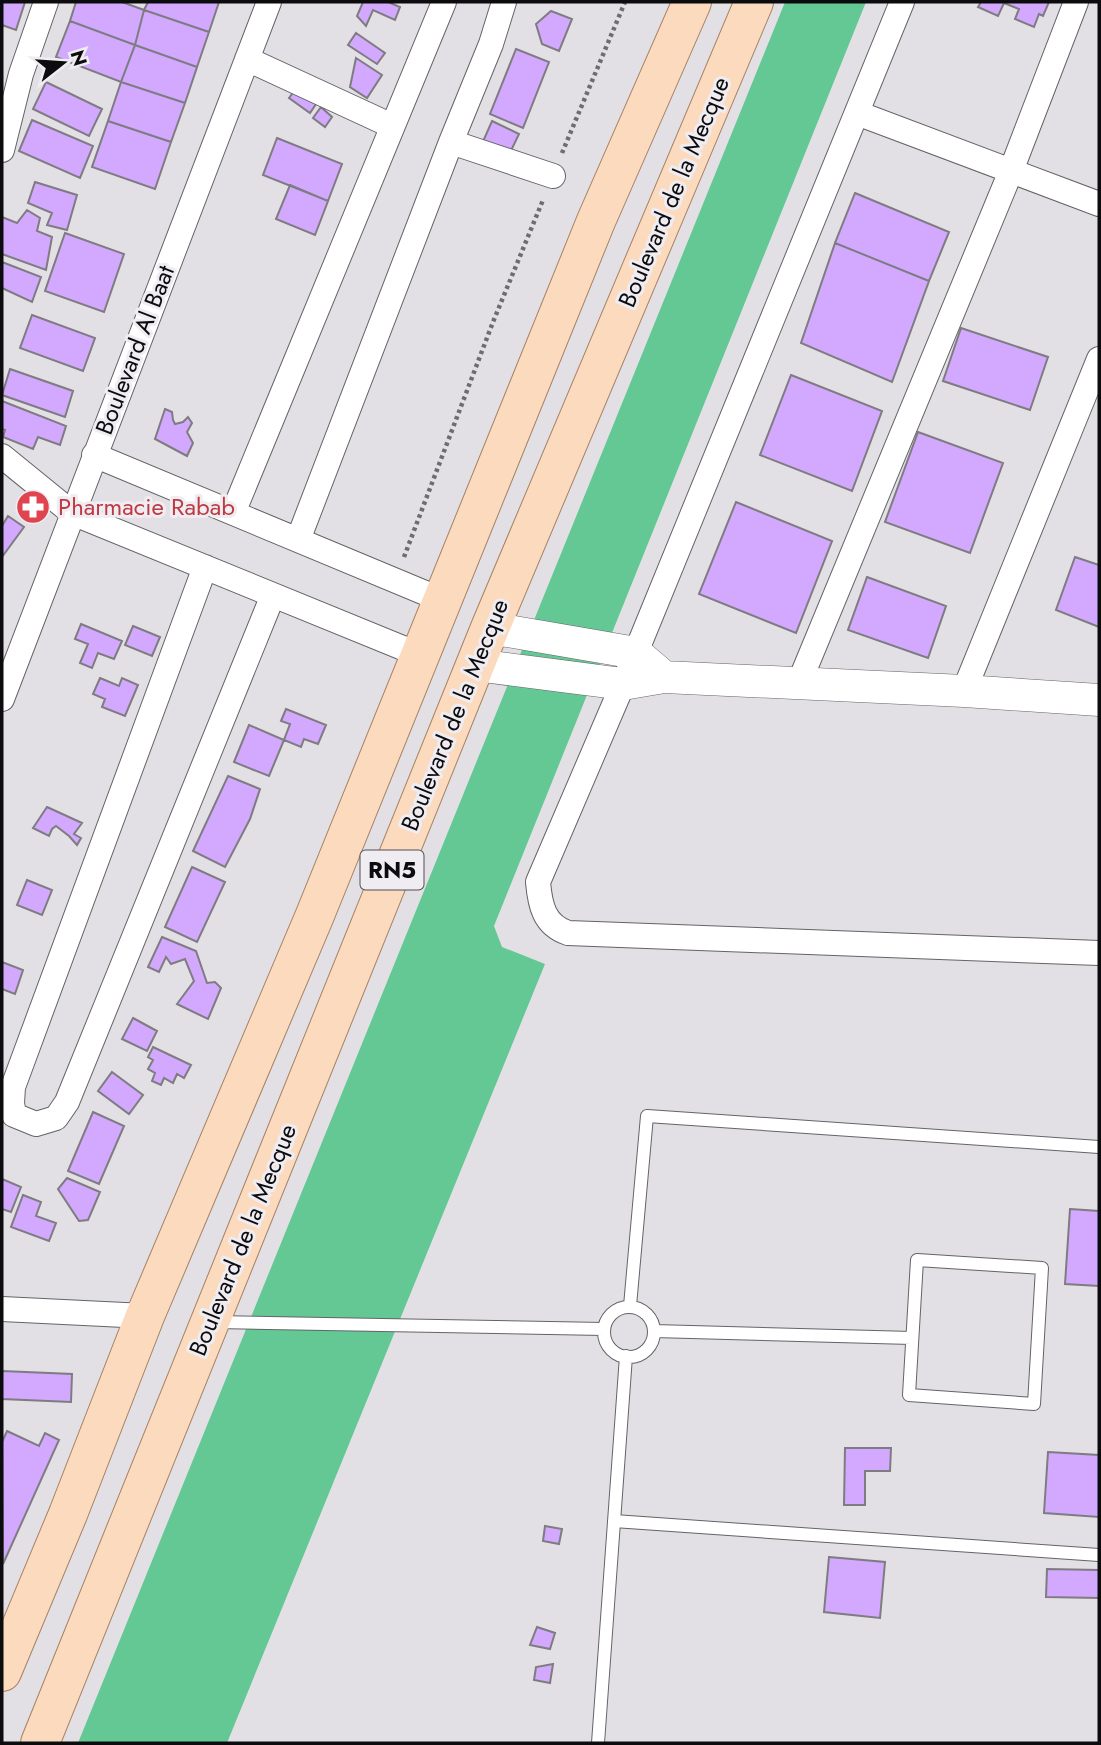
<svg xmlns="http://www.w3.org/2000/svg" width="1101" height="1745" font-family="Jost,sans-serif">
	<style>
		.green { fill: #64c895 }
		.building { fill: #d2a9ff; stroke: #7e7c81; stroke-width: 2 }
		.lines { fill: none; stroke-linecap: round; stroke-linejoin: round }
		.service-casing { stroke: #656367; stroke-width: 14 }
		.minor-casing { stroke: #656367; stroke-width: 26 }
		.tertiary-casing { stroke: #656367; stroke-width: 33 }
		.primary-casing { stroke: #a68163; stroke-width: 40 }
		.path { stroke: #6d6c6f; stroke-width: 4.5; stroke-dasharray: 3.5 3.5; stroke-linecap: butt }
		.service { stroke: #fff; stroke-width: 12 }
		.minor { stroke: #fff; stroke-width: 24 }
		.tertiary { stroke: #fff; stroke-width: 32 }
		.primary { stroke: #fbdabd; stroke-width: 38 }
		.labels { text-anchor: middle; stroke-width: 6; stroke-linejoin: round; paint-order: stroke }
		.shield { fill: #efedf2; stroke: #504f52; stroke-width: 2 }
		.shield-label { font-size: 23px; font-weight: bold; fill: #0c0b0d }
		.street-label { font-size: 24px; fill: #0c0b0d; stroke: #efedf2 }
		.health-label { font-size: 24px; fill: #be3a42; stroke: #efedf2; text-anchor: start }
	</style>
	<rect width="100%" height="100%" fill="#e2e0e5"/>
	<path class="green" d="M785,2H866L494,926L502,947L545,964L227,1743H78Z"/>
	<path class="building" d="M2,2H25L16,30L2,25Z
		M76,2H122L144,10L135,45L70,21Z
		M148,2H219L209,32L144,10Z
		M363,2H388L400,7L395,20L373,10L366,26L357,16Z
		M981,2H1049L1043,16L1039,14L1034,27L1015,19L1019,9L1004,3L998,16L978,7Z
		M144,10L209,32L197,67L135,45Z
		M551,11L572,19L559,51L542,44L536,24Z
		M70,21L135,45L121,82L56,57Z
		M356,33L385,53L377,64L348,45Z
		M135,45L197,67L185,103L121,82Z
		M516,49L549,62L523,128L490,114Z
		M356,58L382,75L367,98L350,87Z
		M46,82L102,109L89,136L33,109Z
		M121,82L185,103L171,142L108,121Z
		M297,87L318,101L310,113L289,98Z
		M321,107L332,117L325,127L313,118Z
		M32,120L93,146L80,178L19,151Z
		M108,121L171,142L155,189L92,167Z
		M492,121L519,134L507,159L481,146Z
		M277,138L342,164L328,201L263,175Z
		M35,182L77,195L67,230L47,225L52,213L28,203Z
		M290,185L328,201L315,235L276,219Z
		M855,193L949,232L929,281L835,243Z
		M27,210L40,218L37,231L52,237L46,270L2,254V217L17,223Z
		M65,233L124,254L104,312L45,291Z
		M835,243L929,281L892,382L801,343Z
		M2,262L41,277L32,302L2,288Z
		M32,315L95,338L83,371L20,348Z
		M961,328L1048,357L1030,410L943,381Z
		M10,369L73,391L65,417L2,395Z
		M791,375L882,411L852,491L760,455Z
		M2,401L66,426L60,445L38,437L33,449L3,437L5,430L2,429Z
		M165,409L172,412L173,420L175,424L183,422L188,417L192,423L187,432L193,443L187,456L155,439Z
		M918,432L1003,463L970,553L885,522Z
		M736,502L832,541L796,633L699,594Z
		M8,516L24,527L2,557V526Z
		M1075,557L1099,565V627L1056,610Z
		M867,577L946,606L928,658L848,630Z
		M81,624L122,641L114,659L98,653L92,668L80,663L88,644L75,639Z
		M133,626L160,637L152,656L125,645Z
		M100,678L119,686L122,678L138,685L125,716L102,707L105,699L93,694Z
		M286,709L326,725L318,744L304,739L301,747L284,740L290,724L281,721Z
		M249,725L284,740L269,776L234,762Z
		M228,776L260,789L250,819L225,867L193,851Z
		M47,807L82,823L74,834L81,838L77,845L69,836L56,826L52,829L49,836L33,828Z
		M192,867L225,882L197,942L165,927Z
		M27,880L52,890L42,915L17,905Z
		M162,937L196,951L207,983L215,982L221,988L208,1019L177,1004L194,981L185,959L171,964L166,957L159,972L148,967Z
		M2,962L23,970L15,994L2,989Z
		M133,1018L157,1031L147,1051L122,1039Z
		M153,1047L191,1065L184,1078L177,1074L173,1083L164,1078L161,1085L152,1081L155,1073L148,1069L153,1060L148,1057Z
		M112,1072L143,1095L129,1114L98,1091Z
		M93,1112L124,1126L99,1184L68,1171Z
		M67,1178L100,1192L88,1220L79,1221L58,1189Z
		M2,1179L21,1187L11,1212L2,1209Z
		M23,1195L41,1202L36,1216L56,1223L49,1241L11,1227Z
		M1070,1209L1099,1211V1286L1065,1284Z
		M2,1371L72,1374L71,1402L2,1399Z
		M7,1431L39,1446L45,1433L59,1440L3,1564L2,1442Z
		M845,1448H891L890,1471H865V1505H844Z
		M1048,1452L1099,1455V1517L1044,1513Z
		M545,1526L562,1529L559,1544L543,1541Z
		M829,1557L885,1562L880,1618L824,1612Z
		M1047,1569L1099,1570V1598L1046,1597Z
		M537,1627L555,1633L550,1649L530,1645Z
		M553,1664L550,1683L534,1680L536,1667Z"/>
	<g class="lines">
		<g class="service-casing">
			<path id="service" d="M917,1260L1042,1268L1034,1404L909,1395Z
				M630,1306L647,1116L1099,1147
				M604 1332a25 25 0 1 1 50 0a25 25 0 1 1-50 0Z
				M216,1322L604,1329
				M654,1331L912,1338
				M614,1521L1099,1555
				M598,1743L626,1356"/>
		</g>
		<g class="minor-casing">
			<path id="minor" d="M902,2L623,684L538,882C540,905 544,925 568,933L1099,953
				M247,59L392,126
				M857,113L1099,204
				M451,142L553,176
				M2,150L21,74L46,2
				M94,455L442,600
				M2,456L72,513L420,655
				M233,513L444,2
				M298,540L451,142L491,44L504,2
				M205,567L13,1087L12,1103L14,1115L36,1124L56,1118L67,1102L273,595
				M799,683L1011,171L1076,2
				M964,691L1099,359
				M2,699L269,2
				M2,1309L145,1316"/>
		</g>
		<g class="tertiary-casing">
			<path id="tertiary" d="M490,628L636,653L664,677
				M475,665L623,684L664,677L964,691L1099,700"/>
		</g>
		<g class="primary-casing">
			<path id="primary" d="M2,1672L68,1514L145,1316L315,915L596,221L692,2
				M40,1743L490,628L754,2"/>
		</g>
		<path class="path" d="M562,153L625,2
			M404,557L493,322L543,200"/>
		<use href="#service" class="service"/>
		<use href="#minor" class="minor"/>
		<use href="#tertiary" class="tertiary"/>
		<use href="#primary" class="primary"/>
	</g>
	<defs>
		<g id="pharmacy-disc" transform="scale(1.75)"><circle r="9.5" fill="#e0444e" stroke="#efedf2"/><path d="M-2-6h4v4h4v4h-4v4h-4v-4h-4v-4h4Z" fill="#fff"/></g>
	</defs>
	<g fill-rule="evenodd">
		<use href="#pharmacy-disc" x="33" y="507"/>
	</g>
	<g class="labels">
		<rect class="shield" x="360.5" y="850.5" width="63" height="39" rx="5"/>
		<g class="shield-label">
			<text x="392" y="878">RN5</text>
		</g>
		<g class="street-label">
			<text transform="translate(674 192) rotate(-67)" y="8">Boulevard de la Mecque</text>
			<text transform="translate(135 350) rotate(-69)" y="8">Boulevard Al Baat</text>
			<text transform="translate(455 715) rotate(-68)" y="8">Boulevard de la Mecque</text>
			<text transform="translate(243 1240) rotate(-68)" y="8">Boulevard de la Mecque</text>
		</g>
		<g class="health-label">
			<text x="58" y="515">Pharmacie Rabab</text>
		</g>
	</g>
	<rect width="1101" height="1745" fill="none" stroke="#0c0b0d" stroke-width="7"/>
	<g transform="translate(63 63) rotate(73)" stroke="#efedf2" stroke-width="5" paint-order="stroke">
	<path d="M0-5L12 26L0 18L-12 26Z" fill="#0c0b0d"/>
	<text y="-10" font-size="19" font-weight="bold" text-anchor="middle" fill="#0c0b0d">N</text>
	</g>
</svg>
